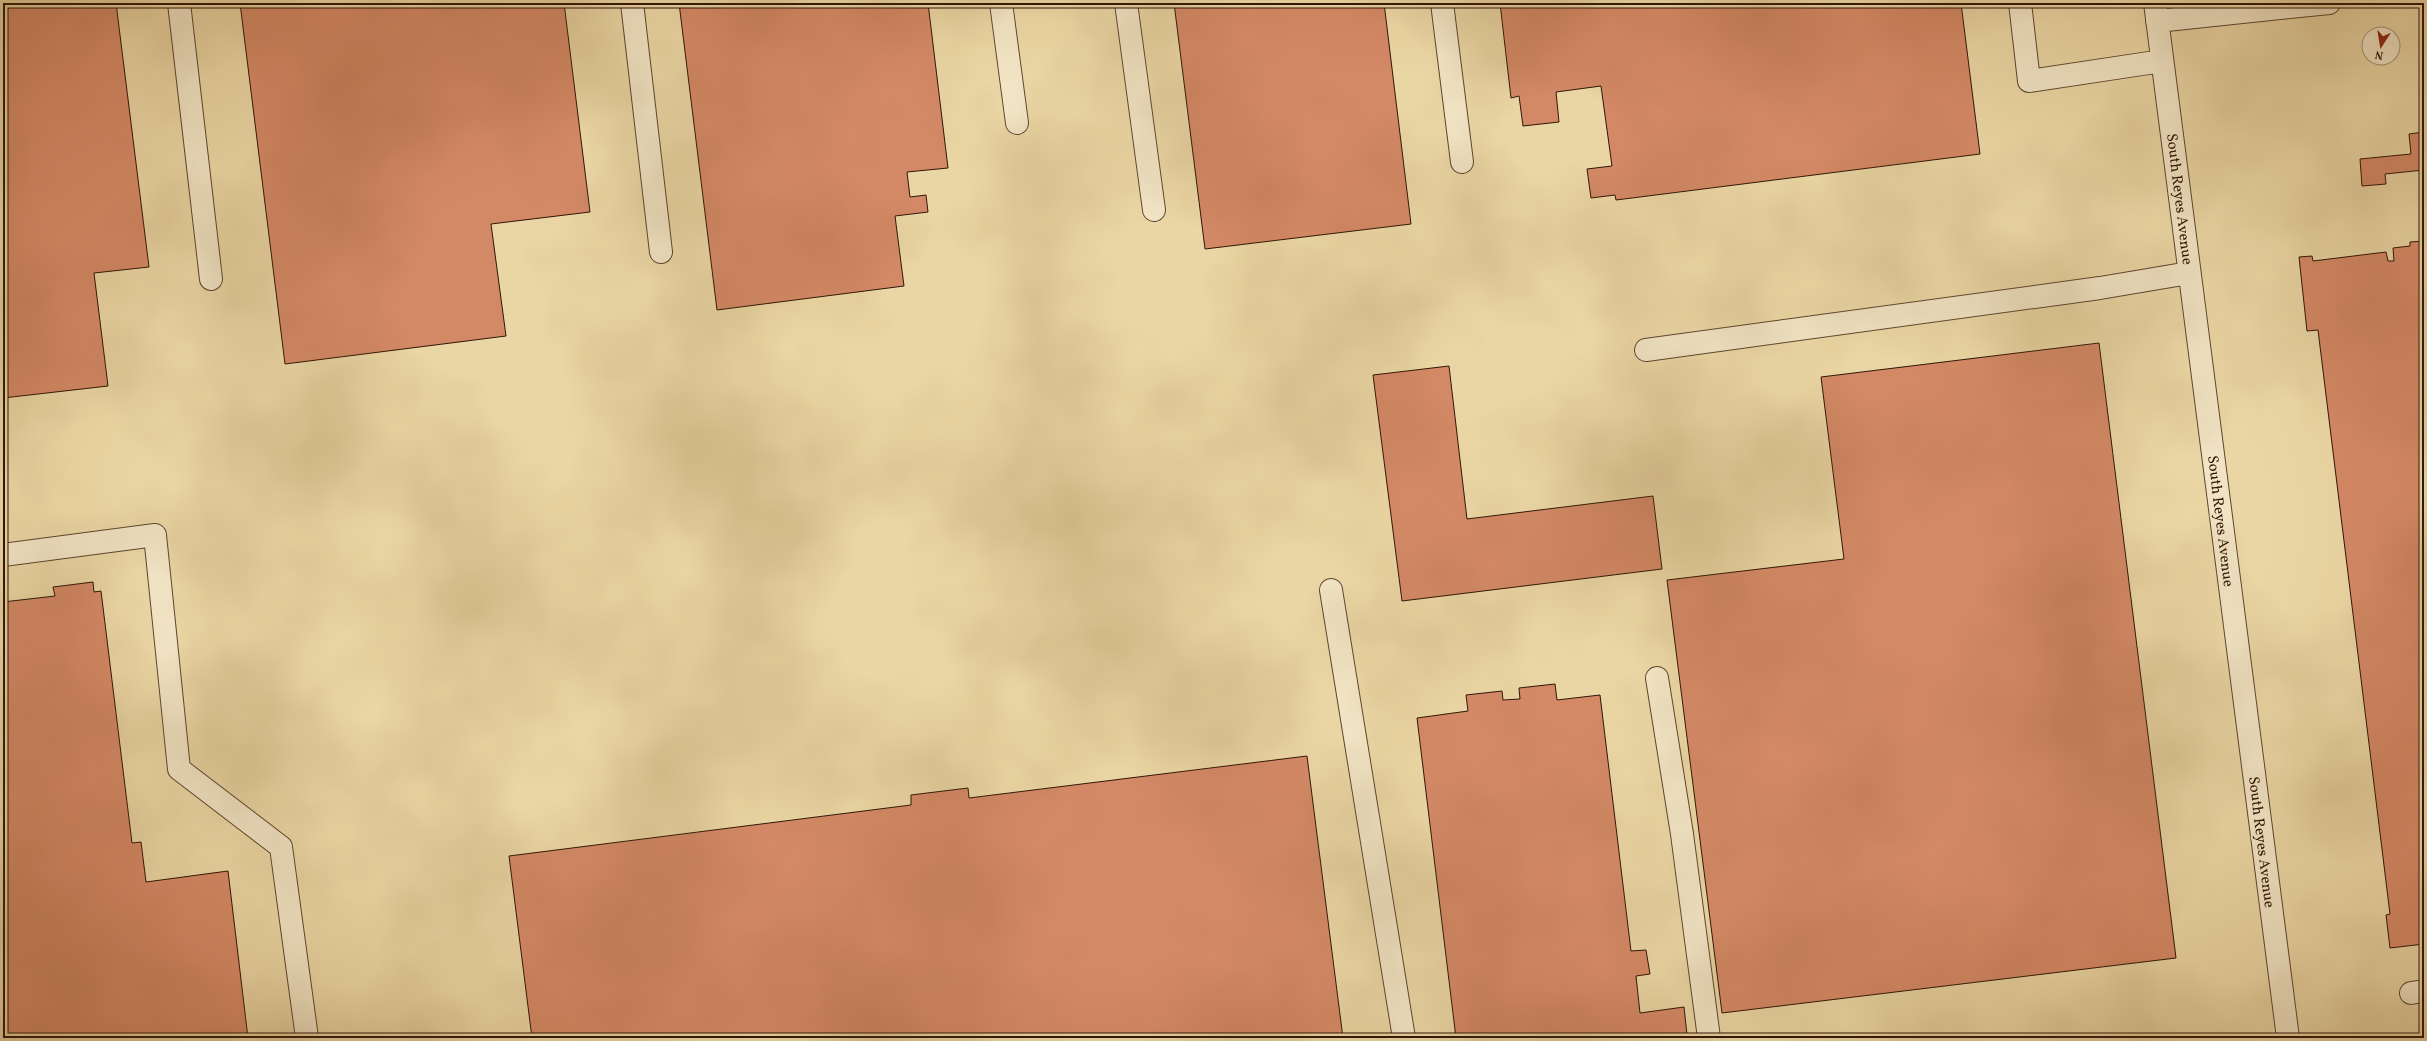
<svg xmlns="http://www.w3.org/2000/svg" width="2427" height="1041" font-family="Vollkorn,serif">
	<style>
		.building { fill: #d48966; stroke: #301506 }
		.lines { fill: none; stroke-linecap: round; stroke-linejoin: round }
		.minor-casing { stroke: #5e452e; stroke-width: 24 }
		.minor { stroke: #f1e4c4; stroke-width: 22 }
		.labels { text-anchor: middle; stroke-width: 4; stroke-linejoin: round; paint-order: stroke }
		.street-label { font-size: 15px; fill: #301506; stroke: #f1e4c4 }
	</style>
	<rect width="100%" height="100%" fill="#ead6a4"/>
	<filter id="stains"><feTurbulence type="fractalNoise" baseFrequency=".005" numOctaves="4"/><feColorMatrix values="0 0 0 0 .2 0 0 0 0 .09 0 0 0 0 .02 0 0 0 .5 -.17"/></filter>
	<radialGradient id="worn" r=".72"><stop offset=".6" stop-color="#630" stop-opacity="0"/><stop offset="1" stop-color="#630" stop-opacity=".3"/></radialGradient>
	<path class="building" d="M3,3H116L149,267L94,273L108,386L3,398Z
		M240,3H564L590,212L491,224L506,336L285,364Z
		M679,3H928L948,168L907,172L910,197L926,195L928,212L895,216L904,286L717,310Z
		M1174,3H1384L1411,224L1205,249Z
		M1500,3H1961L1980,154L1616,200L1615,195L1591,198L1587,169L1612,166L1601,86L1556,92L1559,122L1523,126L1519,96L1511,98Z
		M2424,132V170L2385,174L2386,184L2362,186L2360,159L2411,154L2409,134Z
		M2424,241V944L2390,948L2386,915L2390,914L2318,330L2307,331L2299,257L2312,256L2313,261L2386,252L2388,261H2394L2393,248L2410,246V242Z
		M2099,343L2176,958L1722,1013L1667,580L1844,559L1821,377Z
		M1449,366L1467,519L1653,496L1662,569L1402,601L1373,375Z
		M93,582L94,592L101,591L132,843L141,842L146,882L228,871L248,1038H3V602L55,596L53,587Z
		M1555,684L1557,700L1600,695L1631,951L1646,950L1650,974L1636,976L1640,1013L1684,1007L1687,1035L1664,1038H1456L1417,718L1468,711L1466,695L1502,691L1503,700L1520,699L1519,688Z
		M1307,756L1343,1038H532L509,856L911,805V795L968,788L969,798Z"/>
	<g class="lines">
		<g class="minor-casing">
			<path id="minor" d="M179,3L211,279
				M632,3L661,252
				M1001,3L1017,123
				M1126,3L1154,210
				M1442,3L1462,162
				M2020,3L2029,81L2162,61
				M2155,3L2288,1038
				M2157,21L2329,3
				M1646,350L2100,288L2189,273
				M3,555L155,535L179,769L281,847L307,1038
				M1331,590L1404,1038
				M1657,678L1682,834L1709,1038
				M2411,993L2424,991"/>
		</g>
		<use href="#minor" class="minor"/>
	</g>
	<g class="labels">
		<g class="street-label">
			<text transform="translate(2180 199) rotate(83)" y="5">South Reyes Avenue</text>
			<text transform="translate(2221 521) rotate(83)" y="5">South Reyes Avenue</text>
			<text transform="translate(2262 842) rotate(83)" y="5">South Reyes Avenue</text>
		</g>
	</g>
	<rect width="2427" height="1041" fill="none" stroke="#ead6a4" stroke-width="16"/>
	<rect x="4" y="4" width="2419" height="1033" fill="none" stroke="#301506" stroke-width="2"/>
	<rect x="8" y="8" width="2411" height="1025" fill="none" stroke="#301506"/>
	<g transform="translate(2381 46) rotate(192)"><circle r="19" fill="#f1e4c4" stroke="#a49178"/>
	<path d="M0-3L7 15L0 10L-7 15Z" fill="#8f2418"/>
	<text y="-6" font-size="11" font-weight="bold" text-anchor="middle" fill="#301506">N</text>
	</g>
	<rect width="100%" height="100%" filter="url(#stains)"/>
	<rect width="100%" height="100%" fill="url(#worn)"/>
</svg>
